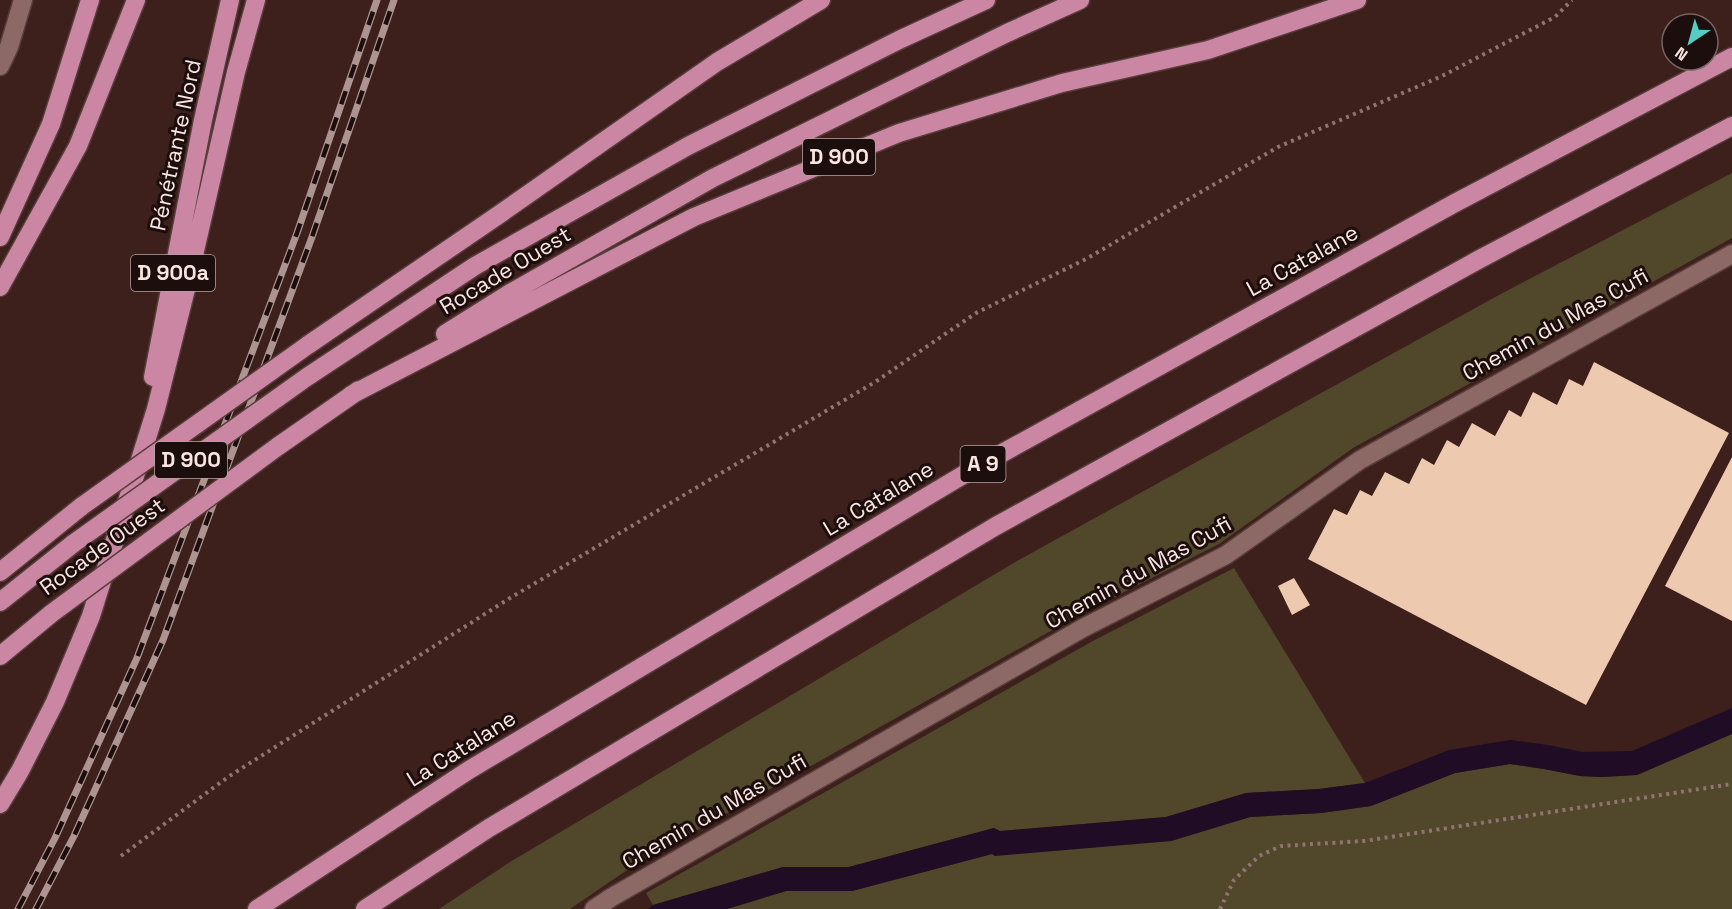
<svg xmlns="http://www.w3.org/2000/svg" width="1732" height="909" font-family="'Space Grotesk',sans-serif">
	<style>
		.green { fill: #51472a }
		.water { fill: #200c24 }
		.building { fill: #edcaaf }
		.lines { fill: none; stroke-linecap: round; stroke-linejoin: round }
		.street-casing { stroke: #573d3b; stroke-width: 21 }
		.highway-casing { stroke: #573d3b; stroke-width: 21 }
		.path { stroke: #8f7471; stroke-width: 4; stroke-dasharray: 3 4.5; stroke-linecap: butt }
		.street { stroke: #8d6965; stroke-width: 18 }
		.highway { stroke: #ca86a2; stroke-width: 18 }
		.rail-casing { stroke: #ad9491; stroke-width: 7 }
		.rail { stroke: #1b0e0c; stroke-width: 4.5; stroke-dasharray: 14; stroke-linecap: butt }
		.highway-bridge-casing { stroke: #573d3b; stroke-width: 21; stroke-linecap: butt }
		.highway-bridge { stroke: #ca86a2; stroke-width: 18 }
		.labels { text-anchor: middle; stroke-width: 6; stroke-linejoin: round; paint-order: stroke }
		.shield { fill: #1b0e0c; stroke: #b7a4a2; stroke-width: 1.5 }
		.shield-label { font-size: 21px; font-weight: bold; fill: #fae5e2 }
		.street-label { font-size: 22px; fill: #fae5e2; stroke: #1b0e0c }
	</style>
	<rect width="100%" height="100%" fill="#3d1f1c"/>
	<path class="green" d="M1732,173V238L1353,448L1219,544L1077,616L630,868L570,909H439L510,862L1017,561L1497,296Z
		M1234,568L1365,783L1319,789L1246,793L1166,817L1000,831L994,828L849,867H783L653,905L646,893L1091,642Z
		M1732,734V909H727L786,891H852L992,854L1171,841L1250,817L1321,813L1371,806L1455,773L1510,764L1544,769L1580,776L1601,777L1637,775Z"/>
	<path class="water" d="M1732,708V734L1637,775L1601,777L1580,776L1544,769L1510,764L1455,773L1371,806L1321,813L1250,817L1171,841L995,856L992,854L852,891H786L727,909H648L653,905L783,867H849L994,828L1000,831L1166,817L1246,793L1319,789L1365,783L1449,750L1510,740L1548,745L1583,752L1632,751Z"/>
	<path class="building" d="M1594,362L1729,433L1586,705L1308,559L1334,509L1347,515L1360,490L1372,496L1385,472L1409,484L1422,458L1434,465L1447,440L1459,447L1472,423L1495,436L1509,410L1521,417L1533,392L1557,405L1569,379L1583,386Z
		M1732,457V621L1665,586Z
		M1294,578L1310,605L1292,615L1278,586Z"/>
	<g class="lines">
		<g class="street-casing">
			<path id="street" d="M0,66L9,47L23,0
				M594,909L612,897L1083,628L1226,555L1360,460L1732,254"/>
		</g>
		<g class="highway-casing">
			<path id="highway" d="M0,237L51,124L90,0
				M0,287L78,146L136,0
				M445,334L512,292L713,178L1007,33L1080,0
				M308,345L497,216L717,62L821,0
				M153,377L203,120L230,0
				M307,377L475,266L688,146L901,39L986,0
				M351,395L694,217L899,133L1062,83L1208,50L1357,0
				M277,447L359,390
				M0,572L82,506
				M0,602L74,543
				M0,656L52,613
				M0,804L20,771L55,702L91,616L156,409L189,277L236,72L256,0
				M257,909L469,770L968,472L1455,203L1732,57
				M365,909L489,828L996,526L1478,260L1732,126"/>
		</g>
		<path class="path" d="M121,856L228,777L510,598L875,382L976,313L1086,259L1278,147L1442,76L1555,17L1572,0
			M1220,909L1234,880L1259,856L1281,846L1364,841L1732,784"/>
		<use href="#street" class="street"/>
		<use href="#highway" class="highway"/>
		<g class="rail-casing">
			<path id="rail" d="M18,909L55,838L137,658L297,233L377,0
				M36,909L74,836L163,640L312,237L394,0"/>
		</g>
		<use href="#rail" class="rail"/>
		<g class="highway-bridge-casing">
			<path id="highway-bridge" d="M82,506L308,345
				M74,543L307,377
				M52,613L277,447"/>
		</g>
		<use href="#highway-bridge" class="highway-bridge"/>
	</g>
	<g class="labels">
		<g class="shield">
			<rect x="803" y="139" width="72" height="36" rx="4.5"/>
			<rect x="131" y="255" width="84" height="36" rx="4.5"/>
			<rect x="155" y="442" width="72" height="36" rx="4.5"/>
			<rect x="960.5" y="446" width="45" height="36" rx="4.5"/>
		</g>
		<g class="shield-label">
			<text x="839" y="164">D 900</text>
			<text x="173" y="280">D 900a</text>
			<text x="191" y="467">D 900</text>
			<text x="983" y="471">A 9</text>
		</g>
		<g class="street-label">
			<text transform="translate(175 145) rotate(-78)" y="8">Pénétrante Nord</text>
			<text transform="translate(1302 260) rotate(-29)" y="8">La Catalane</text>
			<text transform="translate(505 270) rotate(-31)" y="8">Rocade Ouest</text>
			<text transform="translate(1555 324) rotate(-29)" y="8">Chemin du Mas Cufi</text>
			<text transform="translate(878 498) rotate(-31)" y="8">La Catalane</text>
			<text transform="translate(102 546) rotate(-36)" y="8">Rocade Ouest</text>
			<text transform="translate(1138 572) rotate(-29)" y="8">Chemin du Mas Cufi</text>
			<text transform="translate(461 748) rotate(-32)" y="8">La Catalane</text>
			<text transform="translate(714 811) rotate(-30)" y="8">Chemin du Mas Cufi</text>
		</g>
	</g>
	<g transform="translate(1690 42) rotate(216)"><circle r="28" fill="#1b0e0c" stroke="#746462" stroke-width="1.5"/>
	<path d="M0-4.5L10 22L0 15L-10 22Z" fill="#54cdc7"/>
	<text y="-9" font-size="16" font-weight="bold" text-anchor="middle" fill="#fae5e2">N</text>
	</g>
</svg>
